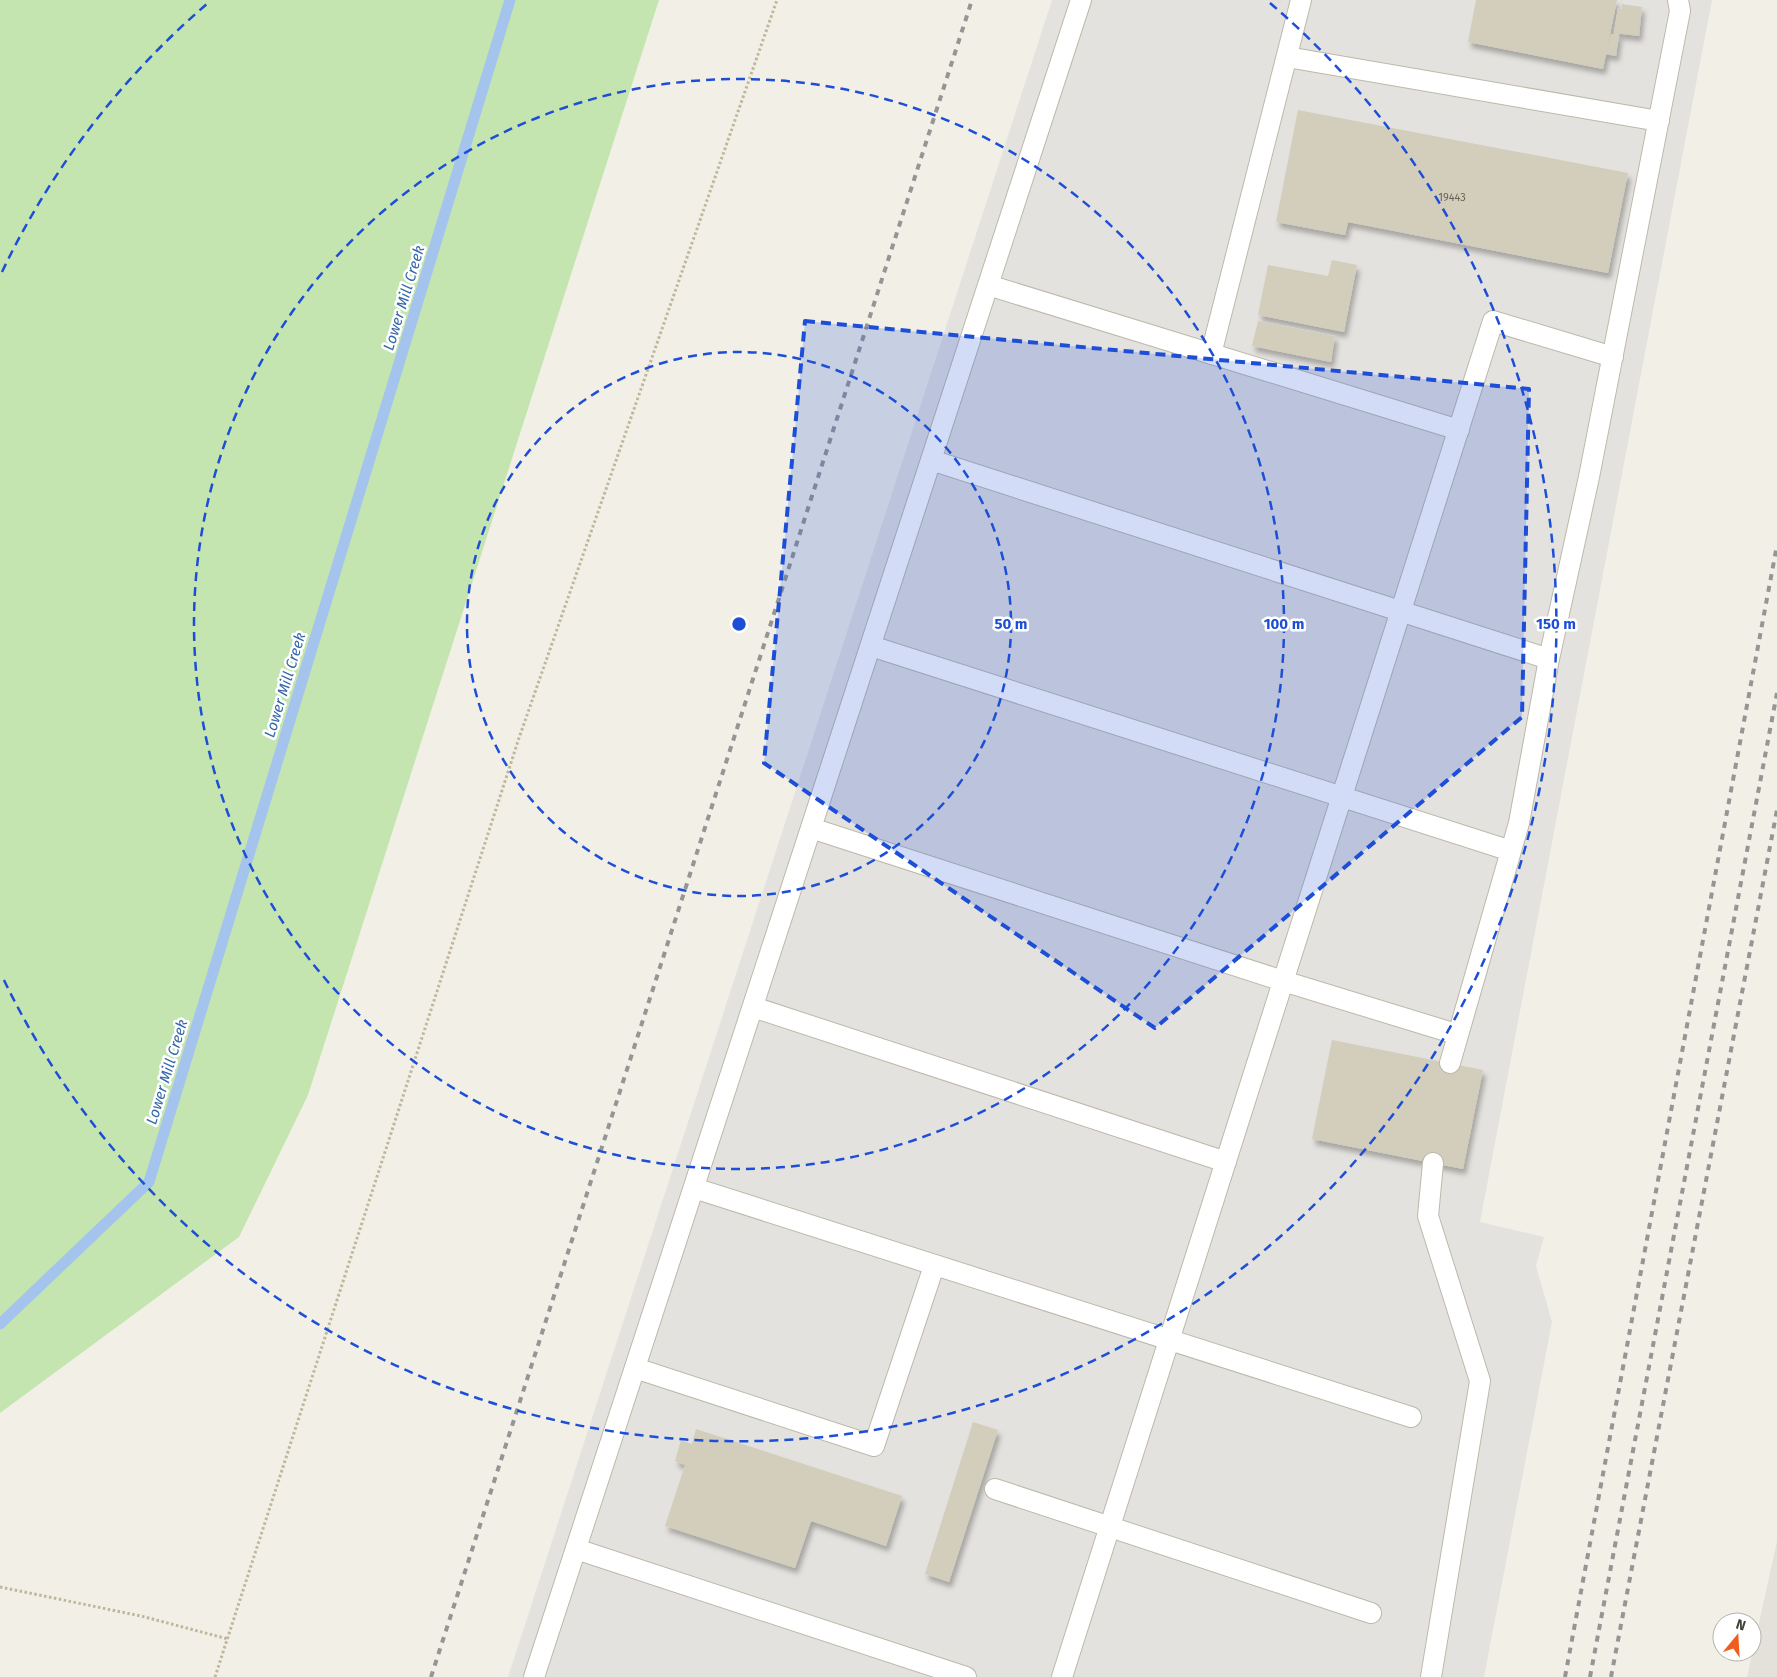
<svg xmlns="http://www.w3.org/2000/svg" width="1777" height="1677" font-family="'Fira Sans',sans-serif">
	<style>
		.industrial { fill: #e4e1db }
		.green { fill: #c5e5b0 }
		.parking { fill: #e3e2de }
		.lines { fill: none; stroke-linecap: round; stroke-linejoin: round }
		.stream { stroke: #a4c4ed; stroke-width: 11 }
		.building { fill: #d3cdbc; filter: url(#shadow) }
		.lane-casing { stroke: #bdb9a9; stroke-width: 22 }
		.path { stroke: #beb79b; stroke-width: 3; stroke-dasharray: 2.5 2.5; stroke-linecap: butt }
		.lane { stroke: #fff; stroke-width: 20 }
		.rail { stroke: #959595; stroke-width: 4; stroke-dasharray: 6 6; stroke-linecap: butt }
		.marked { fill: #1d4ed8; fill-opacity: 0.2; stroke: #1d4ed8; stroke-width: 4; stroke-dasharray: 10 6; stroke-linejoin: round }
		.ring { fill: none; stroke: #1d4ed8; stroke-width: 2.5; stroke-dasharray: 9 6 }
		.labels { text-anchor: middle; stroke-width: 5; stroke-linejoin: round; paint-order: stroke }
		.number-label { font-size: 11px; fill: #686457 }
		.water-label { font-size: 15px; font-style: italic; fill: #3467ab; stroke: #fff }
		.centre { fill: #1d4ed8; stroke: #fff; stroke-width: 2.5 }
		.ring-label { font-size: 15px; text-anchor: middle; font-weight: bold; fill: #1d4ed8; stroke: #fff; stroke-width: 5; stroke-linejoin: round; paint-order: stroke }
	</style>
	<defs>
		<filter id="shadow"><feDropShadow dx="3" dy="5.5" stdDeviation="2.5" flood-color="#0004"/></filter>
	</defs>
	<rect width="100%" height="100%" fill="#f2f0e6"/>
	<path class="industrial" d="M1777,1541V1677H1747Z"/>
	<path class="green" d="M0,0H659L308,1095L239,1237L0,1413Z"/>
	<path class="parking" d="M1052,0H1712L1480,1222L1544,1237L1536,1266L1552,1322L1484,1677H508Z"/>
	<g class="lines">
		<path class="stream" d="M0,1324L149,1182L510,0"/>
	</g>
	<path class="building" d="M1476,0H1617L1607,49L1611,34L1619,35L1616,56L1606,54L1603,69L1468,42Z
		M1622,4L1642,7L1639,36L1614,33L1618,8L1622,9Z
		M1298,110L1628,173L1608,273L1348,222L1345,235L1276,222Z
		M1332,260L1357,265L1344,332L1258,315L1268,265L1328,276Z
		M1258,321L1335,336L1331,362L1252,346Z
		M1332,1040L1483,1070L1463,1169L1312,1139Z
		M973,1422L998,1430L949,1582L925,1574Z
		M696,1429L902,1496L886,1546L811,1521L795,1568L665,1526L685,1465L675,1461L681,1440L692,1444Z"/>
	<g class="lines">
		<g class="lane-casing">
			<path id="lane" d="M1287,57L1659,121
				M988,285L1459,430
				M1211,354L1301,0
				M931,460L1549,659
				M871,646L1511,851
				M811,828L1283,981L1456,1034
				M753,1007L1226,1162
				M1450,1063L1519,823L1549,659L1589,477L1680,11L1678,0
				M694,1188L1411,1417
				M635,1368L874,1446L934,1266
				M995,1489L1371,1613
				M576,1549L966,1677
				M534,1677L1081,0
				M1062,1677L1493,321L1613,357
				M1431,1677L1480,1381L1428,1216L1433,1163"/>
		</g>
		<path class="path" d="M0,1587L141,1616L228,1639
			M215,1677L519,738L777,0"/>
		<use href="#lane" class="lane"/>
		<path class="rail" d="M431,1677L972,0
			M1565,1677L1777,545
			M1590,1677L1777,693
			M1611,1677L1777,810"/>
	</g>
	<path class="marked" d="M805,321L1529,389L1522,717L1155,1028L764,763Z"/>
	<g class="ring">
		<circle cx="739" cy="624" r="272"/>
		<circle cx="739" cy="624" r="545"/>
		<path d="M2 272A817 817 0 0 1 208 3M1270 3A817 817 0 1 1 2 976"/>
	</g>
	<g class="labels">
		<g class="number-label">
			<text x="1452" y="201">19443</text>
		</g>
		<g class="water-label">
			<text transform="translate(404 298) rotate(-73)" y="5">Lower Mill Creek</text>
			<text transform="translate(285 685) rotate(-73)" y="5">Lower Mill Creek</text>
			<text transform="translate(167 1072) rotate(-73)" y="5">Lower Mill Creek</text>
		</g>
	</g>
	<circle cx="739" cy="624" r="8" class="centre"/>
	<g class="ring-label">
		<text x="1011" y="629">50 m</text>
		<text x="1284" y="629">100 m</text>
		<text x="1556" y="629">150 m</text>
	</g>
	<g transform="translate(1737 1637) rotate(18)"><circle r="24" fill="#ffffff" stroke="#b4b3ae"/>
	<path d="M0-4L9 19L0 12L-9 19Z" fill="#f05d1f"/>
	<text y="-8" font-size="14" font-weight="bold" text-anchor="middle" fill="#444135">N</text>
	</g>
</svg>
